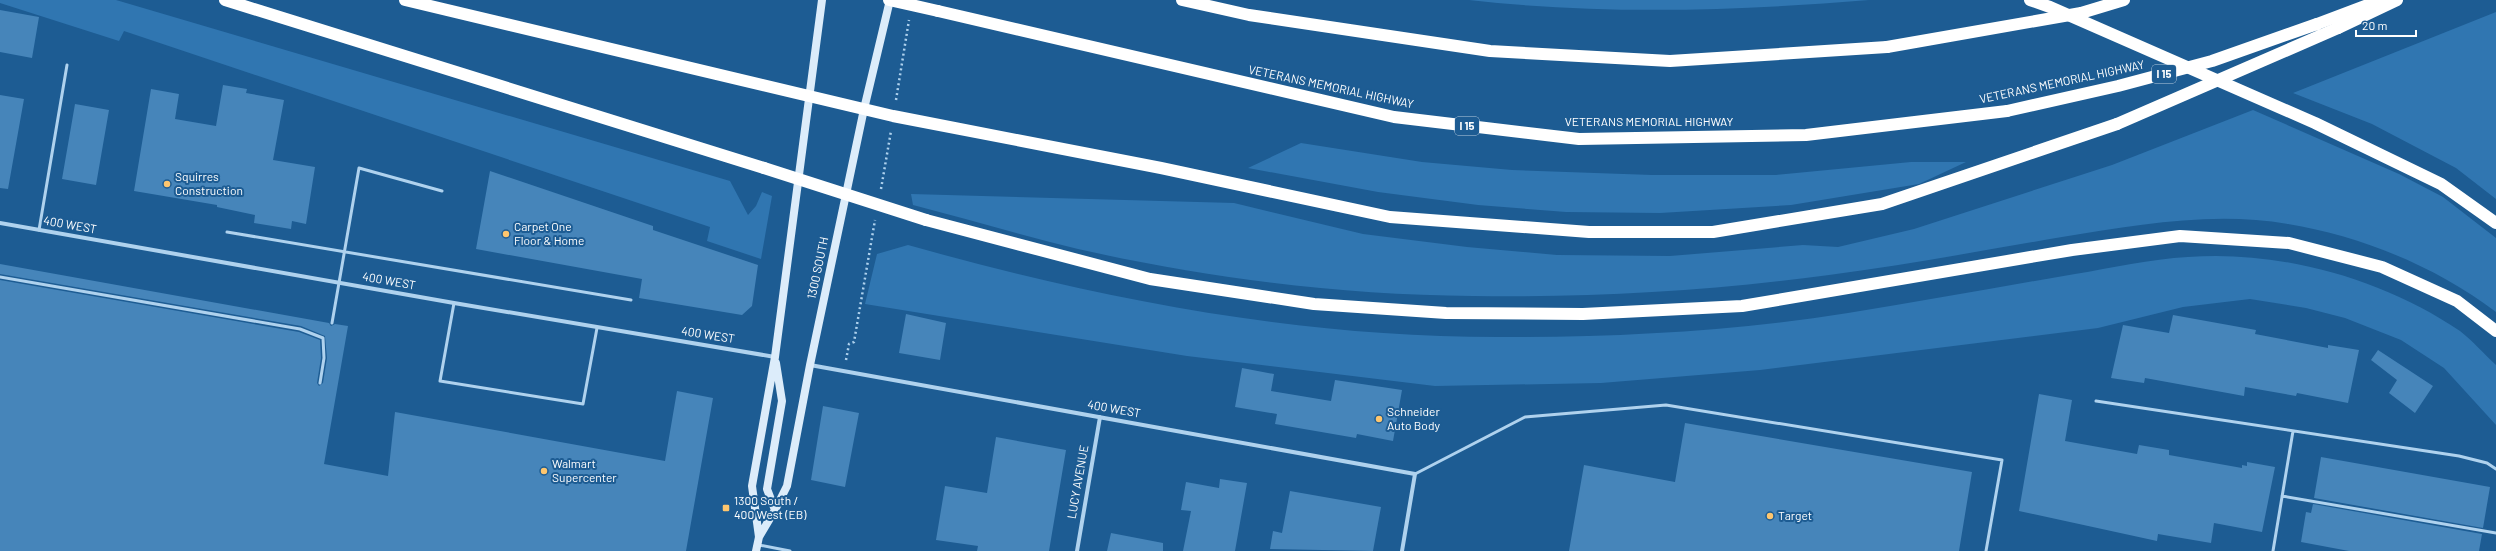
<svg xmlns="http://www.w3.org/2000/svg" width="2496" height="551" font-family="Barlow,sans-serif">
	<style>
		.green { fill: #3076b1 }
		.building { fill: #4685ba }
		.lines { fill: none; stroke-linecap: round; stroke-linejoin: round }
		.path { stroke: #afd2ee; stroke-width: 2.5; stroke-dasharray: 2 3; stroke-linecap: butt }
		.service { stroke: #afd2ee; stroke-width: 3 }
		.minor { stroke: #afd2ee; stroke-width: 4 }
		.secondary { stroke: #dcecfa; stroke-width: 8 }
		.motorway { stroke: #fff; stroke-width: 12 }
		.motorway-bridge { stroke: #fff; stroke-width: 12 }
		.poi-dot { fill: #fec66e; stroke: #1d5c93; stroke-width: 1.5 }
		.labels { text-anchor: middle; stroke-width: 4; stroke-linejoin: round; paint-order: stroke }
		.shield { fill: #1d5c93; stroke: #bbcedf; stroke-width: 1 }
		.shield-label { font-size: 11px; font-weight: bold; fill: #fff }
		.street-label { font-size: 12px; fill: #fff; stroke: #1d5c93 }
		.poi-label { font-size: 12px; fill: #fff; stroke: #1d5c93; text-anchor: start }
	</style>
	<rect width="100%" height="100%" fill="#1d5c93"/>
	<path class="green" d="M0,0H116L730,181L748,215L756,206L762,192L772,196L761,259L707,241L710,227L124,31L119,41L0,3Z
		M1469,0H1869C1736,11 1602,15 1469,0Z
		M2496,12V199L2456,168L2372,124L2293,93Z
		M2253,110L2399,174L2443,197L2496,238V312C2437,267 2361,236 2288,224C2213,211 2136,225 2062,237C1985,250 1907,265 1829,275C1711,291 1592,298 1473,296C1340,295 1207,278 1078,249C1023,236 968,219 913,205L911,194L1234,203L1363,234L1467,247L1557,255L1670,256L1803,245L1838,247L1914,229L2112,165Z
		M1301,143L1422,162L1512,170L1652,175H1776L1911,162H1966L1919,184L1791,205L1660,213L1566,212L1478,205L1378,192L1248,168Z
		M908,245C1103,300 1302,338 1506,337C1620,337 1735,331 1848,313C1924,301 1999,287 2075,274C2112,268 2150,259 2188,257C2281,250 2383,279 2460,331C2473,341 2484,354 2496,365V425L2444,368L2401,340L2345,318L2306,308L2250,299L2183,307L2098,328L1760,370L1601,383L1435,386L1187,356L865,304L877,254Z"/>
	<path class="building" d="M0,10L39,17L32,58L0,52Z
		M223,85L247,89L246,93L284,100L273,160L315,167L306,224L292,221L291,229L254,223L255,215L217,207V205L134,191L151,89L179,94L175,119L216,126Z
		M0,95L24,99L8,189L0,188Z
		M75,104L109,110L96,185L62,179Z
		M490,171L653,226V230L758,265L752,306L742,315L639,298L642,279L476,249Z
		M0,264L329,323L331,326L335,324L348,326L324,464L388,476L395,412L665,461L677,391L713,398L686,551H0V280L299,332L320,340L321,358L317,383L319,386L323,383L327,358L325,336L301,326L0,274Z
		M906,314L946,323L940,360L899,353Z
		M2173,315L2256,330L2255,334L2328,348V345L2359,350L2348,403L2297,393L2296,396L2245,387L2244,396L2145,378L2144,383L2111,378L2123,325L2169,333Z
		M2378,350L2433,386L2415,413L2389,393L2397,380L2371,360Z
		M1242,368L1274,374L1271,391L1331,401L1335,380L1402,390L1393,441L1357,434L1356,438L1275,424L1277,414L1235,407Z
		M2039,394L2072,400L2065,441L2137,454L2139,445L2169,450V455L2242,468V465L2247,466V462L2275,467L2262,532L2214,523L2211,543L2158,534L2157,541L2019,511Z
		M823,406L859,413L845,487L811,480Z
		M1685,423L1972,472L1959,551H1569L1584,465L1675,482Z
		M996,437L1066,450L1049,551H977L978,546L936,540L945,486L987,493Z
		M2321,457L2490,487L2483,528L2314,498Z
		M1220,479L1247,483L1235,551H1183L1191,511L1181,510L1186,482L1219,488Z
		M1290,491L1381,507L1373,551L1270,549L1273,531L1282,533Z
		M2313,504L2482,534L2479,551H2349L2301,542L2306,512L2311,513Z
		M1111,533L1163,543V551H1107Z"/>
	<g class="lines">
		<path class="path" d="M896,100L909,20
			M881,189L891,131
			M846,360L849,344L854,342L875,220"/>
		<path class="service" d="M39,230L67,65
			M227,232L631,300
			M0,277L300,329L323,338L324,358L320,383
			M454,303L440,381L583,404L597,328
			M332,323L359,168L442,191
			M2096,401L2459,456L2487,463L2496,469
			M1415,474L1525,417L1666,405L2002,460L1986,551
			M2282,496L2496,533
			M759,545L790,551
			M2273,551L2293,431"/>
		<path class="minor" d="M0,223L454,303L775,357
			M810,365L1415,474L1402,551
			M1077,551L1100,417"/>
		<path class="secondary" d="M775,510L767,489L782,401L776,363
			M759,537L775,510L787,486L810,365L864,109L890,0
			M756,551L759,537L752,486L775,357L822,0"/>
		<path class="motorway" d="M225,0L764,168
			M405,0L893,116L1161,168L1390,217L1589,232H1713L1882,204L2117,124
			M1182,0L1249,15L1490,51L1670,61L1887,47
			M2030,0L2050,7L2315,123L2441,184L2496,223
			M938,11L1394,117L1579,139L1806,135L2007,111
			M2317,24L2381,0
			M2338,28L2397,0
			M926,220L1150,279L1314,304L1446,313L1583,314L1742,306L2072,250L2180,236L2289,243L2382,267L2457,301L2496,331"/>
		<path class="motorway-bridge" d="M889,0L938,11
			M1887,47L2081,13L2124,0
			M2007,111L2118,86L2212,61L2317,24
			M2117,124L2338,28
			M764,168L926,220"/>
	</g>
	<g class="poi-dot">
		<circle cx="167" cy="184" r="4"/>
		<circle cx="506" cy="234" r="4"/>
		<circle cx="1379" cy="419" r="4"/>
		<circle cx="544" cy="471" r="4"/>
		<rect x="722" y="504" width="8" height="8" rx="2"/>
		<circle cx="1770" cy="516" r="4"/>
	</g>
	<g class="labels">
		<g class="shield">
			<rect x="2152" y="65" width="24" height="18" rx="3"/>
			<rect x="1455" y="117" width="24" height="18" rx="3"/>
		</g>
		<g class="shield-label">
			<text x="2164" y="78">I 15</text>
			<text x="1467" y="130">I 15</text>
		</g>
		<g class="street-label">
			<text transform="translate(2062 82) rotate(-12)" y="4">VETERANS MEMORIAL HIGHWAY</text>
			<text transform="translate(1331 87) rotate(12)" y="4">VETERANS MEMORIAL HIGHWAY</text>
			<text x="1649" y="126">VETERANS MEMORIAL HIGHWAY</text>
			<text transform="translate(70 225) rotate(10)" y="4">400 WEST</text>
			<text transform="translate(818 268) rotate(-78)" y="4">1300 SOUTH</text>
			<text transform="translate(389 281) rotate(10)" y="4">400 WEST</text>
			<text transform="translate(708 335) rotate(9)" y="4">400 WEST</text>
			<text transform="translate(1114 409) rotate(10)" y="4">400 WEST</text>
			<text transform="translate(1078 482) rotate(-80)" y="4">LUCY AVENUE</text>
		</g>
		<g class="poi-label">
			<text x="175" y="181">Squirres<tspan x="175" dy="14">Construction</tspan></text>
			<text x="514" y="231">Carpet One<tspan x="514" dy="14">Floor &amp; Home</tspan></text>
			<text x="1387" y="416">Schneider<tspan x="1387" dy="14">Auto Body</tspan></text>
			<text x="552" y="468">Walmart<tspan x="552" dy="14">Supercenter</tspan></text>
			<text x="734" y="505">1300 South /<tspan x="734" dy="14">400 West (EB)</tspan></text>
			<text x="1778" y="520">Target</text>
		</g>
	</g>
	<path d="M2356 30v6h60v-6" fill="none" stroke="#ffffff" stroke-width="2"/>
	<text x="2362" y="30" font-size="12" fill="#ffffff" stroke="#1d5c93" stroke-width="3" paint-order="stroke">20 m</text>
</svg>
